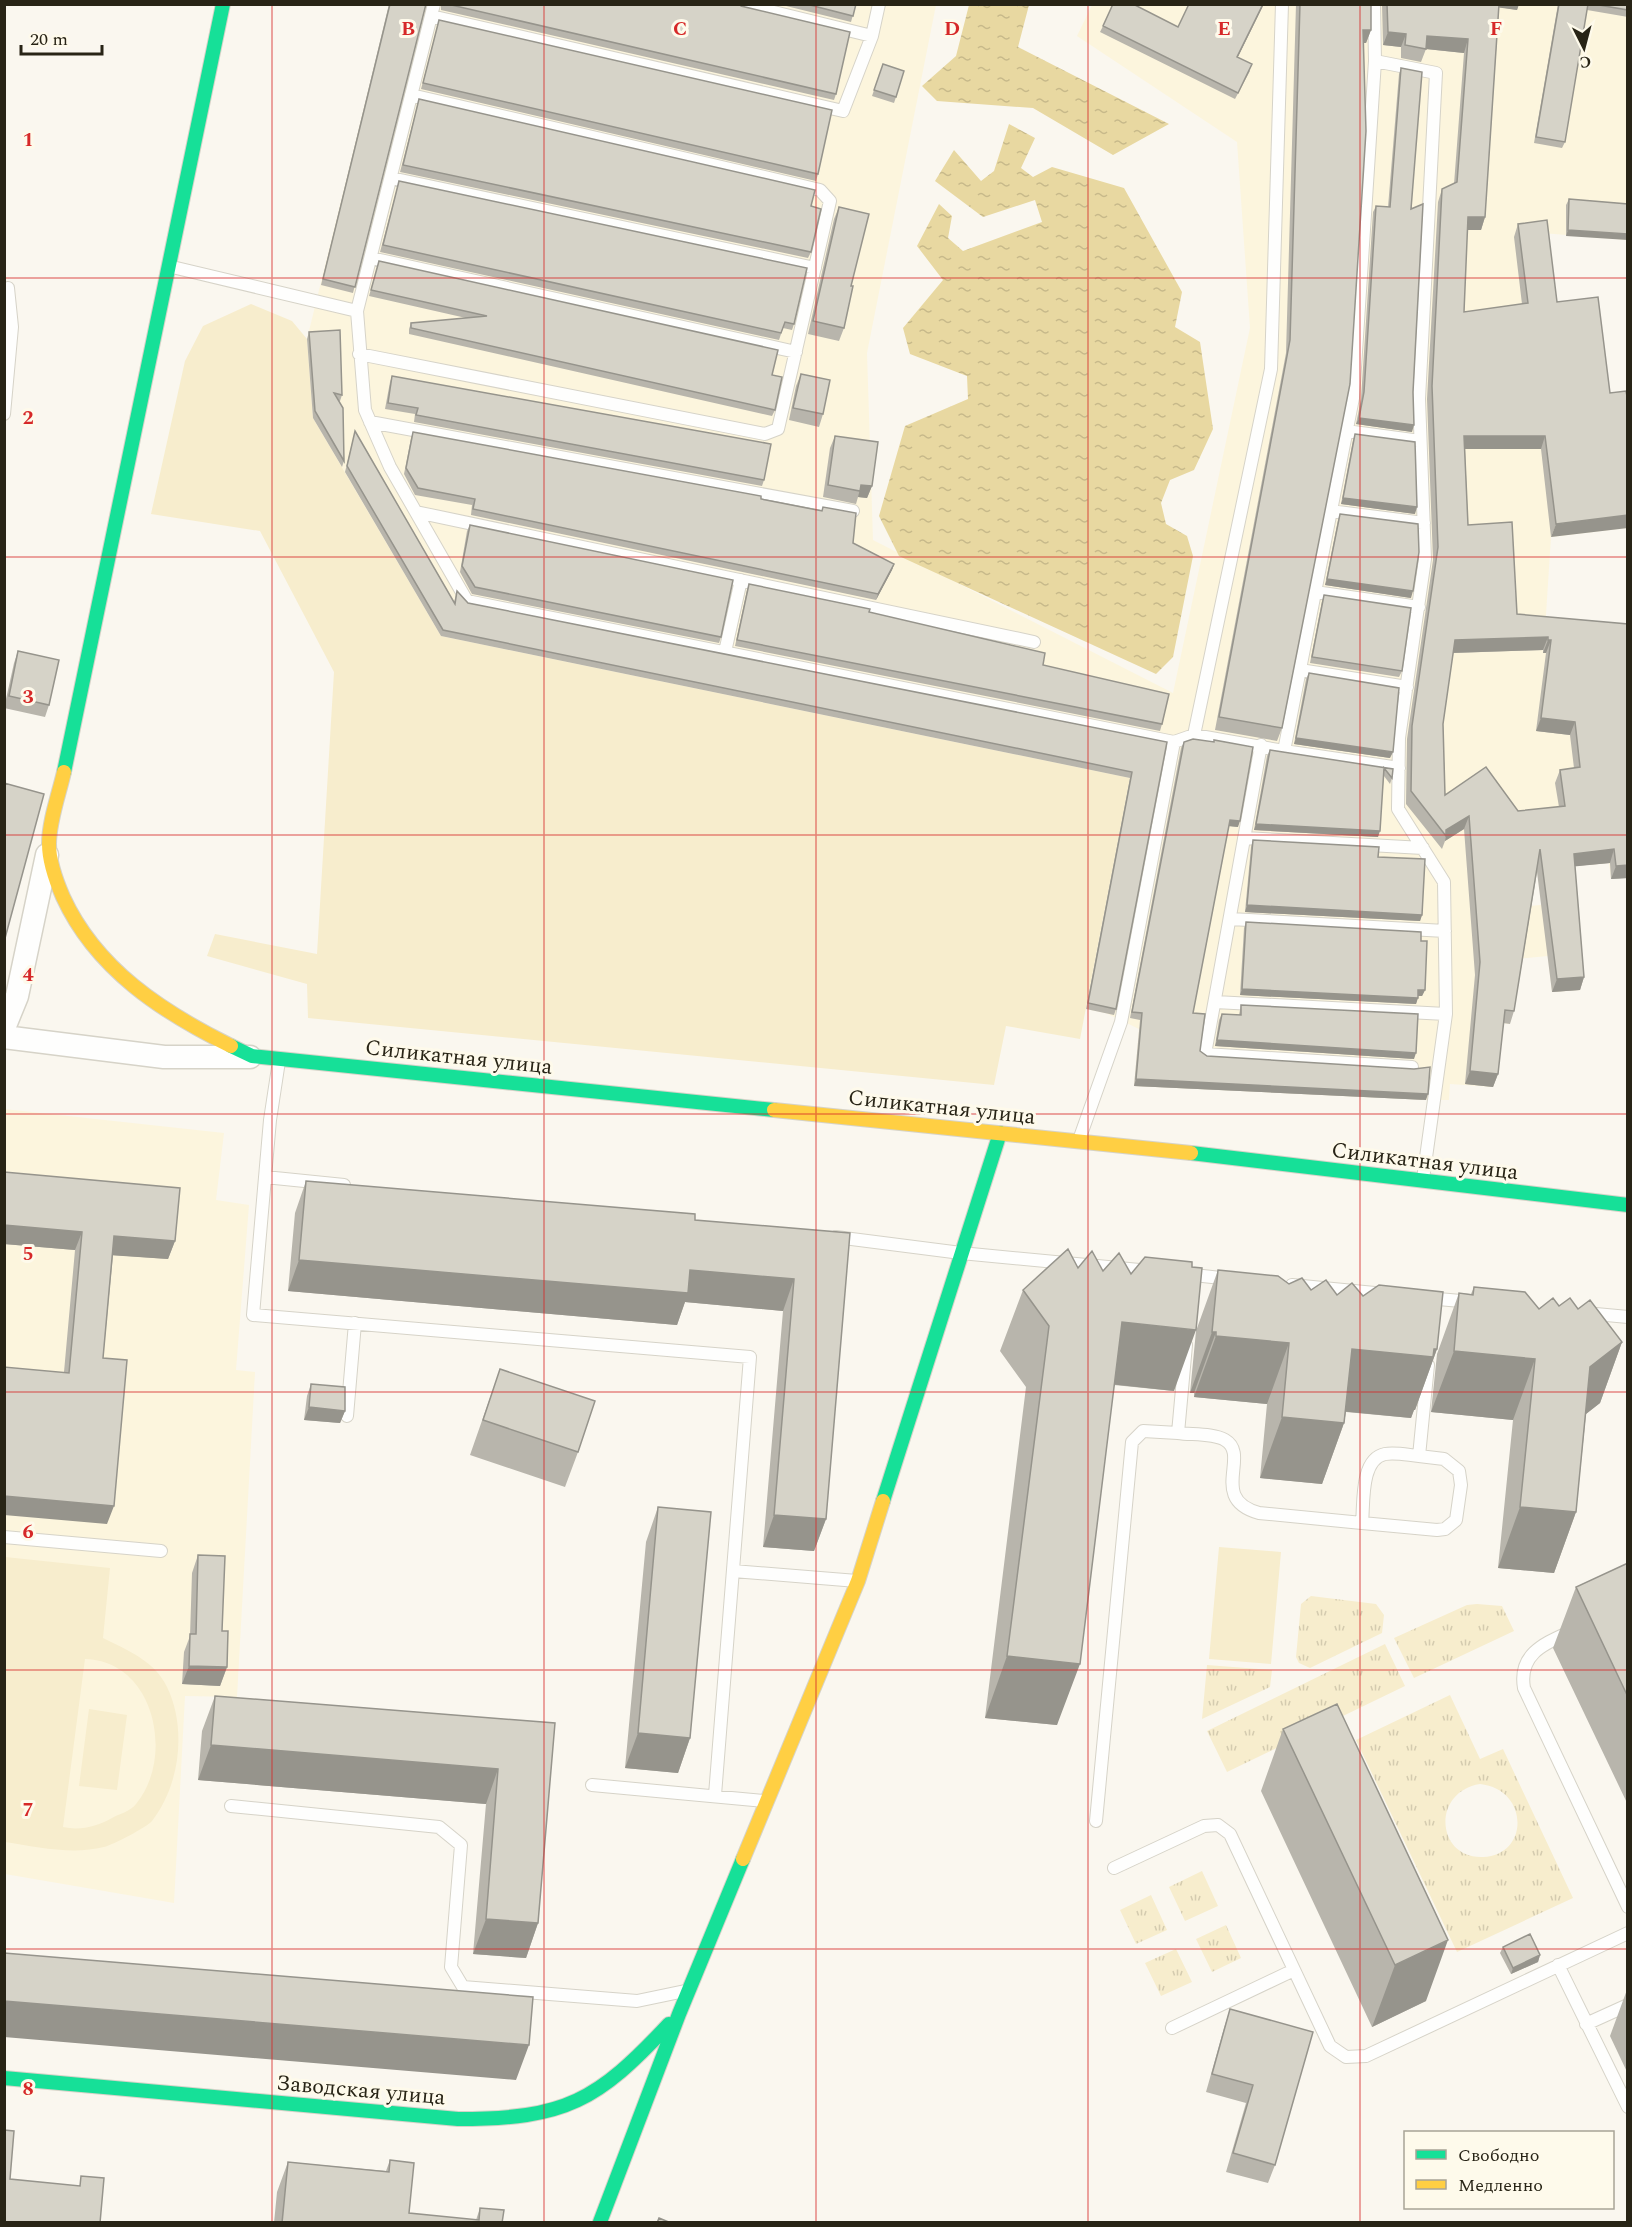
<svg xmlns="http://www.w3.org/2000/svg" width="1632" height="2227" font-family="Spectral,serif">
	<style>
		.built { fill: #fcf5dd }
		.grass { fill: #f7edcd; fill-rule: evenodd }
		.park { fill: url(#park-tufts); fill-rule: evenodd }
		.water { fill: url(#water-ripples) }
		.lines { fill: none; stroke-linecap: round; stroke-linejoin: round }
		.lane-casing { stroke: #d6d3c8; stroke-width: 14 }
		.street-casing { stroke: #d6d3c8; stroke-width: 25 }
		.fast-casing { stroke: #d6d3c8; stroke-width: 16 }
		.slow-casing { stroke: #d6d3c8; stroke-width: 16 }
		.lane { stroke: #fefefd; stroke-width: 12 }
		.street { stroke: #fefefd; stroke-width: 22 }
		.fast { stroke: #16e098; stroke-width: 14 }
		.slow { stroke: #ffcf43; stroke-width: 14 }
		.wall { fill: #b8b5ac; fill-rule: evenodd }
		.shaded-wall { fill: #96948c }
		.building { fill: #d6d3c8; stroke: #96948c; stroke-width: 1.5; fill-rule: evenodd }
		.grid { fill: none; stroke: #d62828; stroke-width: 1.5; stroke-opacity: 0.55 }
		.labels { text-anchor: middle; stroke-width: 6; stroke-linejoin: round; paint-order: stroke }
		.street-label { font-size: 22px; fill: #282416; stroke: #fefaeb }
		.grid-label { font-size: 20px; text-anchor: middle; font-weight: bold; fill: #d62828; stroke: #fefaeb; stroke-width: 6; stroke-linejoin: round; paint-order: stroke }
	</style>
	<defs>
		<pattern id="park-tufts" width="24" height="20" patternUnits="userSpaceOnUse" patternTransform="scale(1.5)"><rect width="24" height="20" fill="#f7edcd"/><path d="M3 7l-1-3M5 7V3M7 7l1-3M15 17l-1-3M17 17v-4M19 17l1-3" fill="none" stroke="#d4cbaf"/></pattern>
		<pattern id="water-ripples" width="26" height="14" patternUnits="userSpaceOnUse" patternTransform="scale(1.5)"><rect width="26" height="14" fill="#e8d8a1"/><path d="M2 4q2-2 4 0t4 0M15 11q2-2 4 0t4 0" fill="none" stroke="#c7b98a"/></pattern>
	</defs>
	<rect width="100%" height="100%" fill="#faf7ef"/>
	<path class="built" d="M389,5H936L867,353L873,540L1173,693L1250,328L1237,142L1077,36L1092,5H1627V240L1542,233L1552,315L1605,406L1628,453L1627,528L1551,537L1545,630L1628,642L1611,879L1609,863L1588,865L1523,852L1511,908L1549,904L1580,990L1552,992L1548,956L1504,960L1510,1024L1500,1023L1493,1087L1450,1084L1449,1100H1427L1134,1086L1139,1029L1106,1013L1086,1009L1129,778L441,636L313,418L307,339Z
		M4,1109L224,1133L216,1200L249,1205L236,1370L255,1372L237,1697L185,1696L174,1903L5,1874Z"/>
	<path class="grass" d="M251,304L292,321L307,339L313,418L441,636L1130,778L1080,1039L1006,1026L994,1085L308,1018L307,984L207,956L215,934L317,954L334,672L260,531L151,514L185,361L203,326Z
		M1219,1547L1281,1552L1271,1664L1209,1659Z
		M5,1557L110,1568L103,1638C127,1650 155,1661 167,1687C187,1728 180,1785 152,1821C147,1827 113,1845 104,1847C72,1855 37,1847 5,1842ZM85,1659C155,1661 175,1757 136,1804C131,1811 119,1814 112,1818C98,1826 80,1831 63,1827Z
		M89,1709L127,1715L117,1790L79,1786Z"/>
	<path class="park" d="M1311,1596L1376,1604L1384,1615L1382,1633L1310,1668L1299,1663L1296,1657L1301,1604Z
		M1477,1604L1502,1606L1514,1631L1414,1678L1394,1638L1467,1605Z
		M1385,1644L1405,1686L1227,1772L1207,1731Z
		M1207,1665L1272,1670L1270,1687L1202,1719Z
		M1450,1695L1480,1759L1503,1749L1573,1898L1457,1952L1356,1740ZM1480,1784C1529,1789 1530,1855 1483,1857C1436,1859 1431,1792 1480,1784Z
		M1202,1871L1218,1906L1185,1921L1169,1887Z
		M1151,1895L1167,1930L1136,1944L1120,1910Z
		M1226,1925L1241,1958L1212,1972L1196,1939Z
		M1176,1949L1192,1982L1161,1996L1145,1963Z"/>
	<path class="water" d="M969,5H1029L1018,47L1169,124L1113,155L1033,108L937,101L922,86L956,56Z
		M1009,124L1035,138L1021,168L1033,177L1052,167L1124,188L1182,292L1175,327L1200,342L1213,429L1194,470L1170,480L1161,503L1166,524L1187,536L1193,556L1173,657L1156,674L899,556L879,516L905,426L968,399L967,376L910,354L903,328L943,280L917,246L939,204L952,216L948,238L963,251L1042,222L1035,200L983,217L935,181L954,150L981,181L994,171Z"/>
	<g class="lines">
		<g class="lane-casing">
			<path id="lane" d="M741,4L872,36
				M431,16L843,111L872,36L879,4
				M1375,61L1436,73L1419,399L1425,559L1399,738L1398,809L1444,882L1446,1014L1423,1179
				M391,178L815,268
				M371,258L796,352
				M168,266L357,311L365,410L390,467L467,601L1174,742
				M357,311L434,4
				M359,354L765,434L778,429L830,201L820,190L411,95
				M4,414L12,327L8,288
				M370,422L853,511
				M1346,431L1420,441
				M1330,511L1424,523
				M416,512L1034,642
				M1315,592L1419,607
				M725,652L741,580
				M1300,670L1407,687
				M1194,735L1271,369L1282,4
				M1261,745L1205,1054L1412,1067
				M1284,751L1399,768
				M1244,838L1423,848
				M1230,919L1445,931
				M1215,1002L1446,1014
				M279,1061L270,1120L253,1315L750,1357L715,1795
				M1079,1140L1121,1022L1174,742L1194,735L1284,751L1353,398L1375,61L1374,4
				M265,1177L344,1185
				M836,1237L961,1253L1150,1271
				M1185,1274L1230,1279
				M1292,1285L1385,1294
				M1427,1298L1472,1302
				M1585,1313L1628,1317
				M1186,1345L1178,1433C1191,1435 1213,1433 1225,1440C1251,1455 1208,1499 1259,1513L1362,1523
				M347,1416L355,1323
				M1419,1456C1408,1455 1395,1452 1385,1454C1360,1459 1364,1504 1362,1523L1437,1530L1445,1529L1456,1520L1461,1485L1459,1471L1444,1459L1419,1456L1428,1365
				M4,1537L161,1551
				M733,1571L857,1581
				M1572,1631C1546,1643 1518,1653 1524,1688L1628,1907
				M592,1785L765,1801
				M231,1806L439,1827L461,1845L451,1967L463,1987L637,2001L685,1991
				M1096,1821L1132,1442L1143,1431L1178,1433
				M1114,1868L1204,1826L1218,1825L1230,1834L1330,2046L1346,2057L1366,2056L1628,1933
				M1558,1965L1628,2107
				M1586,2024L1628,2005
				M1172,2028L1294,1970"/>
		</g>
		<g class="street-casing">
			<path id="street" d="M4,1028L17,996L47,855
				M4,1037L164,1057H250"/>
		</g>
		<g class="fast-casing">
			<path id="fast" d="M64,772L223,4
				M231,1046L252,1056L774,1110
				M1191,1153L1628,1205
				M883,1501L1000,1133
				M4,2078L458,2119C566,2119 597,2101 669,2024
				M600,2222L679,2014L743,1859"/>
		</g>
		<g class="slow-casing">
			<path id="slow" d="M64,772C59,794 49,821 49,844C49,861 56,881 63,897C96,969 162,1012 231,1046
				M774,1110L1191,1153
				M743,1859L858,1581L883,1501"/>
		</g>
		<use href="#lane" class="lane"/>
		<use href="#street" class="street"/>
		<use href="#fast" class="fast"/>
		<use href="#slow" class="slow"/>
	</g>
	<path class="wall" d="M389,4H426L353,293L321,285Z
		M441,4H740L836,94L834,100L441,10Z
		M778,4H856L851,22Z
		M1296,4H1371V30L1366,43H1363L1282,728L1277,741L1215,730L1286,353Z
		M1382,4H1519L1517,10L1499,7L1485,217L1481,230H1467L1464,312L1522,304L1514,237L1518,224L1557,302L1610,393L1551,537L1541,449H1465L1468,525L1517,614L1628,624V878L1611,879L1610,863L1575,866L1584,977L1580,990L1552,992L1537,872L1514,1011L1510,1024L1503,1023L1498,1074L1493,1087L1465,1084L1475,975L1464,829L1445,841L1442,849L1406,804L1407,739L1433,560L1427,399L1438,202L1442,189L1454,184L1464,53L1426,49L1421,62L1401,58V47L1383,45ZM1543,650V653H1546L1536,731L1570,735L1574,768L1560,770L1555,783L1559,807L1518,811L1445,795L1443,724L1453,653Z
		M1558,4H1628V17L1587,10L1565,142L1562,148L1534,143Z
		M439,20L818,174L816,181L421,89Z
		M1103,26L1238,57L1250,71L1235,99L1100,32Z
		M883,64L896,97L894,103L872,96Z
		M1401,68L1411,209L1413,392L1412,432L1356,424L1361,399L1373,212L1376,206L1388,207L1399,74Z
		M419,99L811,206V252L808,258L400,172Z
		M399,181L794,324L792,330L783,328L779,340L380,252Z
		M1569,199L1628,204L1566,236V205Z
		M839,207L851,286L844,328L839,341L808,334L834,219Z
		M379,261L772,375L775,410L772,416L409,334V329L411,323L466,318L369,296Z
		M309,332L342,395L340,401H338L344,461L342,467L313,418L307,339Z
		M801,374L823,414L819,427L789,420L796,386Z
		M392,376L764,480L762,486L414,422L415,414L385,409L390,382Z
		M355,431L454,602L457,591L468,603L1167,742L1116,1009L1114,1015L1086,1009L1130,778L441,636L345,472Z
		M413,432L822,510L823,507L853,543L894,564L892,570L876,600L471,515L472,505L415,495L404,474L411,438Z
		M1355,434L1415,514L1341,504L1353,440Z
		M835,436L872,486L867,498L858,497L856,504L823,497L830,448Z
		M1340,514L1411,598L1325,585L1338,520Z
		M470,525L721,637L719,643L472,594L460,572L467,531Z
		M749,584L869,612L1043,665L1162,724L1160,731L735,646L747,590Z
		M1324,595L1402,671L1399,677L1310,663L1322,601Z
		M18,651L49,705L45,717L4,708L14,663Z
		M1309,673L1390,758L1294,744L1306,679Z
		M1184,742L1238,827L1229,826L1193,1013L1200,1051L1207,1056L1426,1100L1134,1086L1140,1020L1130,1018L1181,748Z
		M1270,750L1393,769L1392,778L1390,784L1384,776L1378,837L1254,830L1267,756Z
		M1253,840L1378,857L1422,915L1420,921L1245,912L1251,847Z
		M1246,922L1421,941L1425,990L1422,996H1418L1416,1004L1240,995L1244,928Z
		M1241,1005L1414,1059L1215,1046L1219,1020L1222,1014L1239,1015Z
		M4,1172L175,1241L168,1259L113,1255L103,1358L107,1524L64,1372L75,1250L4,1244Z
		M306,1181L695,1220L850,1233L826,1519L814,1551L763,1547L783,1311L685,1302L677,1325L288,1291L295,1213Z
		M1078,1268L1103,1271L1174,1391L1114,1385L1057,1725L985,1718L1026,1387L1000,1351L1023,1290Z
		M1218,1270L1289,1284L1311,1290L1337,1295L1363,1296L1437,1349L1415,1410H1414L1411,1418L1346,1412L1344,1423L1322,1484L1260,1478L1267,1404L1194,1397V1393H1190L1196,1331Z
		M1474,1287L1539,1309L1559,1306L1578,1309L1622,1342L1600,1403L1586,1414L1576,1512L1554,1573L1498,1568L1513,1420L1431,1412L1437,1354L1459,1293L1471,1294Z
		M500,1369L578,1452L565,1487L470,1455Z
		M311,1384L345,1411L340,1423L304,1420L307,1396Z
		M658,1507L690,1738L678,1773L625,1768L646,1542Z
		M198,1555L222,1631L227,1667L220,1686L182,1684L184,1652L190,1636L192,1573Z
		M1628,1563V1805L1553,1648L1576,1587Z
		M215,1696L555,1723L538,1923L526,1958L473,1954L486,1804L198,1780L202,1731Z
		M1283,1729L1426,2001L1372,2027L1261,1791Z
		M1503,1947L1540,1955L1538,1962L1511,1974L1500,1953Z
		M1628,1987V2074L1610,2036Z
		M1230,2009L1275,2165L1268,2183L1226,2172L1246,2103L1206,2092L1224,2028Z
		M390,2160L409,2213L476,2220L480,2208L502,2223H274L277,2192L288,2162L386,2171Z"/>
	<path class="shaded-wall" d="M1263,4H1264L1235,63L1237,57Z
		M1496,4H1519L1517,10L1495,7Z
		M1363,30H1371L1366,43H1358Z
		M1388,32L1406,34L1401,47L1383,45Z
		M1427,36L1468,39L1464,53L1426,49Z
		M1468,217H1485L1481,230H1463Z
		M1568,230L1628,234V240L1566,236Z
		M1359,418L1414,425L1412,432L1356,424Z
		M1464,436H1545L1541,449H1459Z
		M861,485L872,486L867,498L858,497Z
		M1343,498L1417,507L1415,514L1341,504Z
		M1628,515V528L1551,537L1556,524Z
		M894,564L892,570L876,600L878,594Z
		M1327,579L1413,591L1411,598L1325,585Z
		M1548,637L1543,650L1450,653L1455,640Z
		M1548,640H1551L1546,653H1543Z
		M1541,718L1575,722L1570,735L1536,731Z
		M1296,738L1393,752L1390,758L1294,744Z
		M1469,816L1464,829L1445,841L1446,836V830Z
		M1230,820L1240,821L1238,827L1228,826Z
		M1256,824L1380,831L1378,837L1254,830Z
		M1614,849L1610,863L1569,867L1574,854Z
		M1628,865V878L1611,879L1616,866Z
		M1247,905L1422,915L1420,921L1245,912Z
		M1584,977L1580,990L1552,992L1557,979Z
		M1242,989L1418,998L1416,1004L1240,995Z
		M1418,990H1425L1422,996H1416Z
		M1217,1040L1416,1053L1414,1059L1215,1046Z
		M1470,1071L1498,1074L1493,1087L1465,1084Z
		M1136,1079L1428,1094L1426,1100L1134,1086Z
		M4,1225L82,1232L75,1250L4,1244Z
		M114,1236L175,1241L168,1259L108,1255Z
		M299,1260L690,1270L794,1279L783,1311L685,1302L677,1325L288,1291Z
		M1122,1322L1196,1330L1174,1391L1100,1383Z
		M1212,1332H1216L1194,1393H1190Z
		M1216,1336L1289,1343L1267,1404L1194,1397Z
		M1622,1342L1600,1403L1568,1428L1590,1367Z
		M1352,1349H1437L1415,1410H1414L1411,1418L1329,1410Z
		M1454,1351L1535,1359L1513,1420L1431,1412Z
		M309,1407L345,1411L340,1423L304,1420Z
		M1282,1417L1344,1423L1322,1484L1260,1478Z
		M4,1496L114,1506L107,1524L4,1515Z
		M1520,1507L1576,1512L1554,1573L1498,1568Z
		M774,1515L826,1519L814,1551L763,1547Z
		M1007,1656L1080,1664L1057,1725L985,1718Z
		M189,1666L227,1667L220,1686L182,1684Z
		M638,1733L690,1738L678,1773L625,1768Z
		M211,1745L498,1769L486,1804L198,1780Z
		M486,1919L538,1923L526,1958L473,1954Z
		M1448,1940L1426,2001L1372,2027L1395,1965Z
		M1540,1955L1538,1962L1511,1974L1513,1968Z
		M4,2001L529,2045L516,2080L4,2037Z"/>
	<path class="building" d="M390,4H426L355,287L323,279Z
		M447,4H740L741,6L850,32L836,94Z
		M806,4H856L853,16Z
		M1113,4H1133L1178,27L1189,4H1263L1237,57L1252,64L1238,93L1103,26Z
		M1300,4H1371V30H1363L1366,131L1350,384L1282,728L1219,717L1290,340Z
		M1387,4H1499L1485,217H1468L1464,312L1528,303L1518,224L1547,220L1557,302L1598,297L1610,393L1626,391L1628,401V515L1556,524L1545,436H1464L1468,525L1512,522L1517,614L1628,624V865L1616,866L1614,849L1574,854L1584,977L1557,979L1540,849L1514,1011L1505,1010L1498,1074L1470,1071L1480,962L1469,816L1446,830V836L1411,791L1412,726L1438,547L1432,386L1442,189L1457,182L1468,39L1427,36L1426,49L1405,45L1406,34L1388,32ZM1548,637V640H1551L1541,718L1575,722L1580,767L1560,770L1565,806L1518,811L1486,767L1445,795L1443,724L1455,640Z
		M1559,4H1588L1565,142L1536,137Z
		M1593,4H1628V10Z
		M439,20L832,110L818,174L423,83Z
		M883,64L904,71L896,97L874,90Z
		M1401,68L1422,72L1411,209L1423,204L1413,392L1414,425L1359,418L1364,392L1376,206L1390,207Z
		M419,99L815,190L811,206L821,209L811,252L403,165Z
		M399,181L807,268L794,324L785,322L781,333L383,245Z
		M1569,199L1628,204V234L1568,230Z
		M839,207L869,214L851,286H853L844,328L813,321Z
		M379,261L778,350L772,375L782,377L775,410L411,328V323L487,316L371,290Z
		M340,330L342,395L334,393L343,408L344,461L315,411L309,332Z
		M801,374L830,380L823,414L793,408Z
		M392,376L771,444L764,480L416,415L418,408L388,403Z
		M355,431L455,604L457,591L468,603L1167,742L1116,1009L1088,1003L1132,772L443,630L347,466Z
		M413,432L761,496V499L822,511L823,507L856,513L853,543L894,564L878,594L473,509L475,499L418,488L406,468Z
		M1355,434L1415,442L1417,507L1343,498Z
		M835,436L878,442L872,486L861,485L860,491L828,485Z
		M1340,514L1418,524L1419,552L1413,591L1327,579Z
		M470,525L733,580L721,637L475,587L462,566Z
		M749,584L870,609L869,612L1045,653L1043,665L1169,694L1162,724L737,640Z
		M1324,595L1411,608L1402,671L1312,657Z
		M18,651L59,660L49,705L9,696Z
		M1309,673L1399,688L1393,752L1296,738Z
		M1193,739L1214,742V740L1253,747L1240,821L1230,820L1193,1013L1205,1014L1200,1051L1207,1056L1414,1069L1430,1067L1428,1094L1136,1079L1142,1013L1132,1012L1184,742Z
		M1270,750L1393,769L1392,778L1384,768L1380,831L1256,824Z
		M4,783L44,794L4,942Z
		M1253,840L1379,847L1378,857L1425,859L1422,915L1247,905Z
		M1246,922L1421,932V941H1427L1425,990H1418V998L1242,989Z
		M1241,1005L1418,1014L1416,1053L1217,1040L1222,1014L1241,1015Z
		M4,1172L180,1188L175,1241L114,1236L103,1358L127,1360L114,1506L4,1496V1367L69,1373L82,1232L4,1225Z
		M306,1181L695,1214V1220L850,1233L826,1519L774,1515L794,1279L690,1270L688,1293L299,1260Z
		M1068,1249L1078,1268L1092,1251L1103,1271L1119,1253L1131,1274L1145,1257L1192,1262V1267L1202,1268L1196,1330L1122,1322L1080,1664L1007,1656L1049,1326L1023,1290Z
		M1218,1270L1278,1276L1289,1284L1302,1278L1311,1290L1326,1280L1337,1295L1352,1283L1363,1296L1379,1285L1443,1292L1437,1349H1434L1433,1357L1352,1349L1344,1423L1282,1417L1289,1343L1216,1336V1332H1212Z
		M1474,1287L1525,1292L1539,1309L1553,1298L1559,1306L1570,1298L1578,1309L1590,1300L1622,1342L1590,1367L1576,1512L1520,1507L1535,1359L1454,1351L1459,1293L1473,1295Z
		M500,1369L595,1401L578,1452L483,1420Z
		M311,1384L345,1387V1411L309,1407Z
		M658,1507L711,1512L690,1738L638,1733Z
		M198,1555L225,1556L222,1631H228L227,1667L189,1666L190,1634H196Z
		M1628,1563V1697L1576,1587Z
		M215,1696L555,1723L538,1923L486,1919L498,1769L211,1745Z
		M1337,1704L1448,1940L1395,1965L1283,1729Z
		M1530,1934L1540,1955L1513,1968L1503,1947Z
		M4,1953L533,1997L529,2045L4,2001Z
		M1230,2009L1313,2032L1275,2165L1233,2153L1253,2085L1212,2074Z
		M4,2130L14,2131L10,2179L80,2186L81,2176L104,2178L100,2223H4Z
		M390,2160L414,2163L409,2213L479,2220L480,2208L504,2210L502,2223H282L288,2162L389,2172Z
		M659,2218L671,2223H657Z"/>
	<path class="grid" d="M272,4V2222M544,4V2222M816,4V2222M1088,4V2222M1360,4V2222M4,278H1628M4,557H1628M4,835H1628M4,1114H1628M4,1392H1628M4,1670H1628M4,1949H1628"/>
	<g class="labels">
		<g class="street-label">
			<text transform="translate(459 1056) rotate(6)" y="8">Силикатная улица</text>
			<text transform="translate(942 1106) rotate(6)" y="8">Силикатная улица</text>
			<text transform="translate(1425 1160) rotate(7)" y="8">Силикатная улица</text>
			<text transform="translate(361 2089) rotate(5)" y="8">Заводская улица</text>
		</g>
	</g>
	<g class="grid-label">
		<text x="408" y="35">B</text>
		<text x="680" y="35">C</text>
		<text x="952" y="35">D</text>
		<text x="1224" y="35">E</text>
		<text x="1496" y="35">F</text>
		<text x="28" y="146">1</text>
		<text x="28" y="424">2</text>
		<text x="28" y="703">3</text>
		<text x="28" y="981">4</text>
		<text x="28" y="1260">5</text>
		<text x="28" y="1538">6</text>
		<text x="28" y="1816">7</text>
		<text x="28" y="2095">8</text>
	</g>
	<rect width="1632" height="2227" fill="none" stroke="#282416" stroke-width="12"/>
	<rect x="1404" y="2131" width="210" height="78" fill="#fefaeb" stroke="#a8a496" stroke-width="1.5"/>
	<rect x="1416" y="2150" width="30" height="9" fill="#16e098" stroke="#a8a496" stroke-width="1.5"/>
	<text x="1458" y="2161" font-size="18" fill="#282416">Свободно</text>
	<rect x="1416" y="2180" width="30" height="9" fill="#ffcf43" stroke="#a8a496" stroke-width="1.5"/>
	<text x="1458" y="2191" font-size="18" fill="#282416">Медленно</text>
	<g transform="translate(1584 48) rotate(174)" stroke="#fefaeb" stroke-width="4.5" paint-order="stroke">
	<path d="M0-4.5L10 22L0 15L-10 22Z" fill="#282416"/>
	<text y="-9" font-size="16" font-weight="bold" text-anchor="middle" fill="#282416">С</text>
	</g>
	<path d="M21 45v9h81v-9" fill="none" stroke="#282416" stroke-width="3"/>
	<text x="30" y="45" font-size="18" fill="#282416" stroke="#fefaeb" stroke-width="4.5" paint-order="stroke">20 m</text>
</svg>
